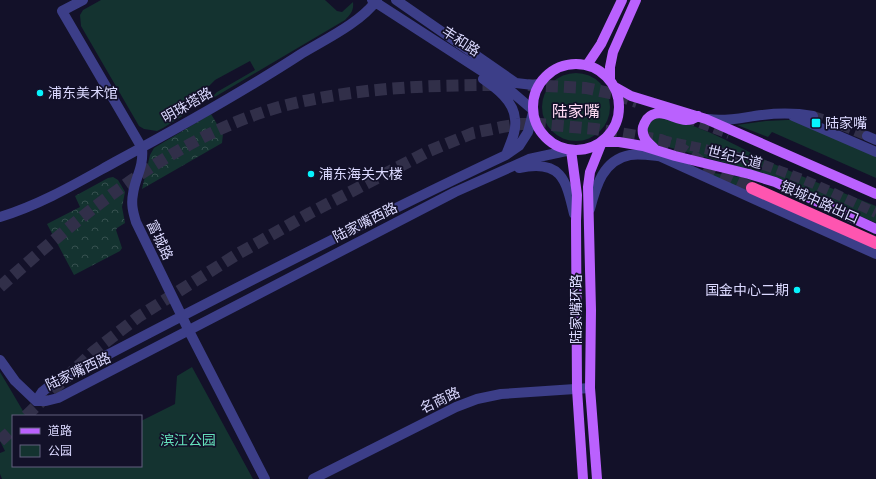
<svg xmlns="http://www.w3.org/2000/svg" width="876" height="479" font-family="Roboto,'Noto Sans SC',sans-serif">
	<style>
		.green { fill: #143330 }
		.forest { fill: url(#forest-crowns) }
		.lines { fill: none; stroke-linecap: round; stroke-linejoin: round }
		.minor-tunnel { stroke: #312f49; stroke-width: 10; stroke-dasharray: 10 5; stroke-linecap: butt }
		.major-tunnel { stroke: #312f49; stroke-width: 10; stroke-dasharray: 10 5; stroke-linecap: butt }
		.highway-tunnel { stroke: #312f49; stroke-width: 12; stroke-dasharray: 12 6; stroke-linecap: butt }
		.minor { stroke: #3c3e88; stroke-width: 10 }
		.major { stroke: #ba61fe; stroke-width: 10 }
		.highway { stroke: #fe55b0; stroke-width: 12 }
		.poi-dot { fill: #07f3fd; stroke: #131129; stroke-width: 1.5 }
		.labels { text-anchor: middle; stroke-width: 3.5; stroke-linejoin: round; paint-order: stroke }
		.street-label { font-size: 14px; fill: #dbd9ff; stroke: #131129 }
		.poi-label { font-size: 14px; fill: #dbd9ff; stroke: #131129; text-anchor: start }
		.park-label { font-size: 14px; fill: #64e0ba; stroke: #131129 }
		.quarter-label { font-size: 16px; fill: #ffdbf4; stroke: #131129 }
	</style>
	<defs>
		<pattern id="forest-crowns" width="20" height="18" patternUnits="userSpaceOnUse"><rect width="20" height="18" fill="#143330"/><path d="M2 6a3 3 0 1 1 6 0M12 15a3 3 0 1 1 6 0" fill="none" stroke="#36504f"/></pattern>
	</defs>
	<rect width="100%" height="100%" fill="#131129"/>
	<path class="green" d="M101,0H325L337,11L342,12L353,2C354,10 351,14 345,20L208,101L217,92L255,70L250,61L215,80L199,96L184,115L163,128L157,131L144,129L139,126L81,26L80,15L83,10Z
		M542 107a34 34 0 1 1 68 0a34 34 0 1 1-68 0Z
		M655,118C695,119 738,148 774,164C807,179 842,192 876,206V223L762,173L657,144L646,135V127Z
		M787,120H797L876,148V178L772,132L768,137L737,125L766,121Z
		M714,173L746,178L753,181L747,194L713,176Z
		M192,367L253,479H2L0,474V453L5,451L0,441V372L26,416H13V466H141V421L175,404L177,376Z"/>
	<path class="forest" d="M211,114L223,134L222,143L142,189L150,155L154,148Z
		M113,177L118,180L125,192L122,207L125,223L117,228L116,230L122,248L120,251L74,275L47,224L80,207L75,196L108,178Z"/>
	<g class="lines">
		<path class="minor-tunnel" d="M813,116L836,123L867,136"/>
		<path class="major-tunnel" d="M686,118L729,134
			M661,140C703,148 745,157 786,173C817,184 846,199 876,213"/>
		<path class="highway-tunnel" d="M528,85L586,88L614,94L637,102
			M0,287C82,214 174,136 283,106C353,88 427,85 499,85
			M26,416L93,352L138,317L236,255L310,213L429,151L473,133L502,127L521,124H540L595,129L661,140L682,149L716,172L752,188
			M0,441L13,429"/>
		<path class="minor" d="M83,0L62,11L142,148C144,168 135,177 133,194C131,204 133,212 136,222L189,331L265,479
			M372,0L505,86L533,110
			M396,0L516,83L533,85L539,84
			M483,79C496,88 514,101 515,119C517,131 510,144 506,155
			M793,116L876,152
			M708,119C727,122 744,117 762,115C779,113 796,113 813,116
			M867,136L876,140
			M659,156L876,254
			M519,168C561,159 566,179 574,214
			M590,209C596,186 603,160 630,155C641,153 654,156 665,157
			M0,217C42,204 77,183 115,162C178,128 241,93 301,54C326,39 360,23 377,0
			M0,360L15,381L36,401
			M36,401H46L58,398L455,192L529,159L571,150
			M36,401L42,392L52,384C202,305 353,227 506,155L519,146L528,132L533,112
			M313,479L456,407L477,399L501,394L590,388"/>
		<path class="major" d="M533 107a43 43 0 1 1 86 0a43 43 0 1 1-86 0Z
			M587,65L601,44L622,0
			M610,80V67L613,52L636,0
			M615,87L631,96L706,119L876,194
			M602,142H619L643,146L675,156L749,174L775,182L876,229
			M654,148C648,143 641,137 643,127C644,124 645,122 647,119C658,106 673,119 686,120C690,120 695,118 698,116
			M571,150L577,195L576,221L577,389L583,479
			M597,479L590,388L591,310L588,187L590,172L602,142"/>
		<path class="highway" d="M752,188L876,243"/>
	</g>
	<g class="poi-dot">
		<circle cx="40" cy="93" r="4"/>
		<rect x="811" y="118" width="10" height="10" rx="2"/>
		<circle cx="311" cy="174" r="4"/>
		<circle cx="797" cy="290" r="4"/>
	</g>
	<g class="labels">
		<g class="street-label">
			<text transform="translate(461 41) rotate(33)" y="5">丰和路</text>
			<text transform="translate(187 105) rotate(-30)" y="5">明珠塔路</text>
			<text transform="translate(735 157) rotate(14)" y="5">世纪大道</text>
			<text transform="translate(820 202) rotate(24)" y="5">银城中路出口</text>
			<text transform="translate(365 222) rotate(-27)" y="5">陆家嘴西路</text>
			<text transform="translate(160 240) rotate(65)" y="5">富城路</text>
			<text transform="translate(576 309) rotate(-90)" y="5">陆家嘴环路</text>
			<text transform="translate(78 371) rotate(-25)" y="5">陆家嘴西路</text>
			<text transform="translate(440 400) rotate(-25)" y="5">名商路</text>
		</g>
		<g class="poi-label">
			<text x="48" y="98">浦东美术馆</text>
			<text x="825" y="128">陆家嘴</text>
			<text x="319" y="179">浦东海关大楼</text>
			<text x="789" y="295" text-anchor="end">国金中心二期</text>
		</g>
		<g class="park-label">
			<text x="188" y="445">滨江公园</text>
		</g>
		<g class="quarter-label">
			<text x="576" y="117">陆家嘴</text>
		</g>
	</g>
	<rect x="12" y="415" width="130" height="52" fill="#131129" stroke="#63617f"/>
	<rect x="20" y="428" width="20" height="6" fill="#ba61fe" stroke="#63617f"/>
	<text x="48" y="435" font-size="12" fill="#dbd9ff">道路</text>
	<rect x="20" y="445" width="20" height="12" fill="#143330" stroke="#63617f"/>
	<text x="48" y="455" font-size="12" fill="#dbd9ff">公园</text>
</svg>
